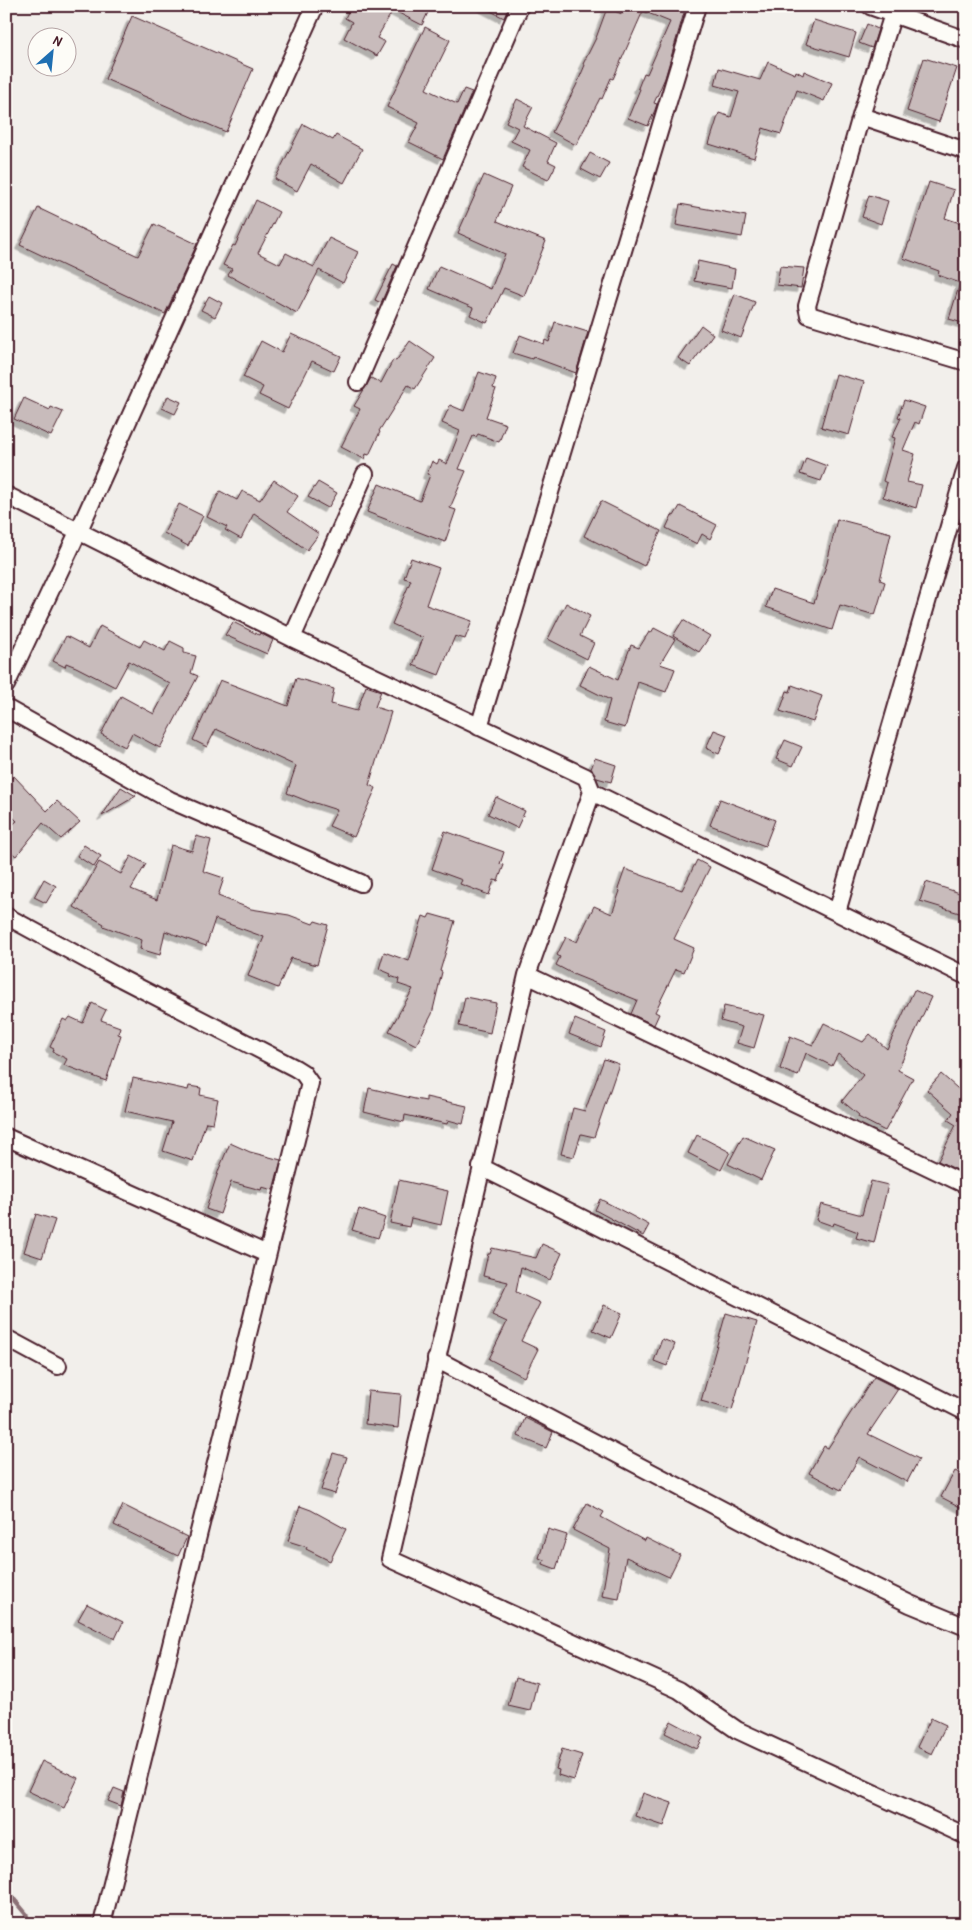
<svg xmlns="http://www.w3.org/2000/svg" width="972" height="1930" font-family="'Patrick Hand',sans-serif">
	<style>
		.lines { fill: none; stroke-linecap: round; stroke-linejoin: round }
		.stream { stroke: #8b6f75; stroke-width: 5 }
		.building { fill: #c8bbbb; stroke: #4a1f2b; filter: url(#shadow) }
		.minor-casing { stroke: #4a1f2b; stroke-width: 20 }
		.minor { stroke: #fdfcf7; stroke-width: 16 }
	</style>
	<defs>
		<filter id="shadow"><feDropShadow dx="-4.5" dy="4.5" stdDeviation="0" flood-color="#0004"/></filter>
	</defs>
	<rect width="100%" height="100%" fill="#f2efeb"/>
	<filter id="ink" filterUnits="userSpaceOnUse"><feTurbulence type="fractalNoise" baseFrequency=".02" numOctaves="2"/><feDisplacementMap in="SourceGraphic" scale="10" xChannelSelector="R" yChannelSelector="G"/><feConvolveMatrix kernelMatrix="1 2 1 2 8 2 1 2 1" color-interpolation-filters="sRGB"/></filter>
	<g filter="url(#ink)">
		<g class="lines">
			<path class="stream" d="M6,1890L26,1914L28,1924"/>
		</g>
		<path class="building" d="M351,6H431L422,25L393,10L377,38L385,42L377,56L344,38L352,22L345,18Z
			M481,6H509L504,18Z
			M625,6H686L665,78L654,103L657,104L655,110L648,126L628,118L640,89L638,88L644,73L647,74L670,22L643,11L613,79L611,78L602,99L600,98L576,145L552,132L576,86L585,65L583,64L596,38L607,8L622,14Z
			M132,16L253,69L226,132L105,79Z
			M814,20L856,33L849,57L806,44Z
			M867,24L878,29L872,48L859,43Z
			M425,27L450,40L426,89L457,104L464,89L472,92L443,159L409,142L419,123L387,107Z
			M924,58L957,68L939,122L907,111Z
			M768,62L795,74L796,71L803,75L804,71L832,83L824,101L797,90L781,134L763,128L754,158L709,144L719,113L731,117L739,92L715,85L719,68L760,80Z
			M517,99L533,107L523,126L556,143L548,161L556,165L548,180L522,167L530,150L511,141L518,128L506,122Z
			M303,124L333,140L336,135L362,149L344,183L311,164L297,191L275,179Z
			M590,153L609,163L600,179L581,169Z
			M484,175L511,187L497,221L546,241L524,296L504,288L487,323L470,315L473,308L429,289L439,266L491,289L505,254L458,233Z
			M929,182L954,190L945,218L966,225V324L949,319L960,283L938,275L939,271L903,258L909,242H910Z
			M869,195L888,201L881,224L862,217Z
			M256,200L279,212L258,253L280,264L286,253L314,267L329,238L358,252L343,283L319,270L297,313L228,275L232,269L223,265L233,245L235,246Z
			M680,204L746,216L742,237L676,225Z
			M38,208L138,256L154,224L197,244L165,314L20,245Z
			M698,261L735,269L732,288L694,281Z
			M393,264L397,266L381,303L375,300Z
			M780,266L804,268L801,288L777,285Z
			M735,294L755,302L741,338L721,330Z
			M209,296L222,303L215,317L201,310Z
			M555,322L588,332L576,373L533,357L532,359L513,353L520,335L544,344L545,340L549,342Z
			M701,325L713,334L690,366L678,358Z
			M291,334L341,356L334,371L312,361L288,409L259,395L263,387L243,377L261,341L282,352Z
			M410,341L435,358L415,389L408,385L379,431L380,432L369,455L366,454L364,459L341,447L360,409L354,406L371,378L381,383L393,360L396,361Z
			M479,372L496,378L493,388L496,389L486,417L506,424L499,442L478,434L476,437L473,436L459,469L466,471L450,508L456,510L445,542L367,512L379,484L420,501L430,475L427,474L432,461L437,464L439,460L447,464L460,431L442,423L450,405L464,411Z
			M836,374L864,382L849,435L821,427Z
			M168,396L181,402L175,414L162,408Z
			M24,398L50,410L51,407L63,412L51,436L14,419Z
			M904,400L925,407L919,424L915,422L903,450L915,454L907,482L922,485L916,508L883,497L887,483L883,481L895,438L892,437L901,418L898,417Z
			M806,458L827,466L821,481L800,474Z
			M274,480L298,496L287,512L319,534L307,550L254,513L241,539L225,530L227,527L207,517L220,491L237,500L242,491L260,500Z
			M318,482L337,493L328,508L308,497Z
			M601,501L661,531L644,566L584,536Z
			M179,504L203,516L188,546L164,533Z
			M680,506L717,525L710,539L702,534L697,544L666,528L672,515L674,516Z
			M837,519L891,533L880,580L885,582L875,615L840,605L832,630L766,607L772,589L814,603L827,563Z
			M411,558L439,568L426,605L472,621L465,639L455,636L439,675L413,665L423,638L392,624L411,580L404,578Z
			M566,603L590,616L580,636L594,643L587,659L548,639Z
			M683,620L710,636L699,652L673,636Z
			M233,622L259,635L260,633L273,640L267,654L225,635Z
			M100,626L140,647L144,640L165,651L170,641L184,648V653L196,656L191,673L198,676L160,748L132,733L125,747L101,734L121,696L154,714L170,684L129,661L115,687L76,667L66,663L65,667L53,661L66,636L89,648Z
			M654,628L675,639L660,664L675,669L666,692L638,682L625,728L604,722L610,700L580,685L589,666L618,680L631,645L639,648L649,632L651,633Z
			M296,678L334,689L331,704L357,711L366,686L381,691L375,707L391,712L369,785L376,788L354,837L329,826L337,810L312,802V803L287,793L296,766L216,729L207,747L193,740L220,680L288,706Z
			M792,685L822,696L813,722L780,711L787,691L790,692Z
			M714,730L727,735L719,754L706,748Z
			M785,740L802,747L793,766L776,759Z
			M595,758L616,765L611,782L597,778L591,769Z
			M14,776L47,811L57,801L80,822L61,839L43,823L16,856L6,848V830L17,821L6,810V783Z
			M121,787L136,796L102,816Z
			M496,797L525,811L517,828L488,814Z
			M720,799L775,820L765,846L710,825Z
			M445,831L504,852L500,864L504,865L498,881L494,880L489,895L460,884L462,880L432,869Z
			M196,836L211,840L203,871L224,878L218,896L251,909L289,915L313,924L315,921L328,925L317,965L291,958L278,988L248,976L264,937L215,919L206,946L165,931L160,955L140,949L142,940L103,926L104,924L74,907L99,862L121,874L131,856L146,864L131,889L157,900L171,845L192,851Z
			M84,845L101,856L94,867L77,856Z
			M697,860L710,867L674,939L694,948L684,972L676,969L655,1012L659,1014L654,1025L631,1014L637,1000L575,975L556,965L560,957L557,955L566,937L577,942L594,906L612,914L620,891L618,889L625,869L682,890Z
			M44,879L56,886L46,903L34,897Z
			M926,882L966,895V915L920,901Z
			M430,914L455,921L440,971L442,972L432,1014L416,1045L389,1031L413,989L398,984L399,979L390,976L391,974L379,969L384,952L409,961L423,916L428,918Z
			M914,990L931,997L898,1070L913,1078L885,1131L858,1117L859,1115L842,1101L863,1075L838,1054L832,1066L806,1053L798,1076L780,1069L790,1036L813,1045L824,1023L863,1042L870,1034L887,1049Z
			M465,997L496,1003L490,1033L459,1026Z
			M92,1003L106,1010L101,1020L120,1027L118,1034L121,1035L106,1081L64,1065L67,1059L53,1052L54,1049L50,1047L63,1019L67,1021L70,1017L83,1023Z
			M724,1006L764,1015L754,1048L737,1043L742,1027L721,1021Z
			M575,1019L606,1032L601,1047L569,1034Z
			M604,1059L619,1064L594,1137L581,1134L574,1157L561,1154L573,1108L585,1111Z
			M941,1074L964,1094L966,1090V1174L938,1161L956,1125L948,1120L953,1113L927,1090Z
			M133,1078L188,1090L189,1086L201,1088L200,1095L218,1099L213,1123L206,1122L193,1161L163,1151L172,1122L125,1111Z
			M369,1088L415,1099L426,1101V1097L467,1106L463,1124L448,1120L447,1124L405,1115L404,1122L364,1112Z
			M697,1135L730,1152L721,1170L688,1153Z
			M743,1136L775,1150L761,1180L728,1164Z
			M230,1143L250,1152L281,1160L273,1190L262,1187L261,1190L231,1182L220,1214L206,1209L219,1169Z
			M399,1180L448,1191L441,1225L411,1218L409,1227L390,1223Z
			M871,1181L888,1185L874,1243L856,1238L858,1232L834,1223L833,1226L816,1220L821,1204L862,1215Z
			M600,1199L649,1225L643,1236L595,1210Z
			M359,1209L385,1218L378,1238L352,1230Z
			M36,1214L55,1220L42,1258L24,1252Z
			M542,1244L562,1253L550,1280L521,1267L516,1292L540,1303L521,1341L538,1349L524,1377L489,1359L507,1322L492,1315L508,1282L483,1276L488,1254H490L492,1248L536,1258Z
			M604,1305L622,1313L611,1338L593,1330Z
			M726,1313L757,1322L732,1410L701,1401Z
			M662,1339L675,1344L667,1366L654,1361Z
			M874,1377L898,1389L868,1434L919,1459L907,1482L859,1457L841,1490L809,1473L824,1446L828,1448Z
			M368,1391L401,1394L398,1428L365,1424Z
			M525,1418L553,1432L546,1448L518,1436Z
			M333,1453L347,1457L335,1494L321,1490Z
			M955,1471L966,1476V1510L941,1497Z
			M587,1503L604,1512L601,1517L645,1541L646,1538L680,1555L669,1577L626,1557L619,1599L602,1596L610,1549L573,1530Z
			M123,1505L187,1537L178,1556L114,1525Z
			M300,1506L311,1510L346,1529L330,1561L306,1549L307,1547L288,1541Z
			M548,1529L567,1535L556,1569L543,1564L544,1560L539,1558Z
			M87,1604L123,1622L115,1639L78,1620Z
			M516,1677L537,1683L530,1711L508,1706Z
			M931,1718L946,1725L932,1754L917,1747Z
			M671,1721L703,1738L697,1749L665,1733Z
			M562,1749L582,1755L574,1780L558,1775L559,1770L556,1769Z
			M42,1761L78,1778L64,1808L28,1791Z
			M114,1788L124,1792L121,1806L108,1801Z
			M643,1793L672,1803L664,1826L635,1816Z"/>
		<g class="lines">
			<g class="minor-casing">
				<path id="minor" d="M870,6L966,40
					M893,14L861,116L966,151
					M861,116L807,306L809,315L966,362
					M358,382L520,6
					M6,495L292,638L586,777L592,792L527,975L390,1559L679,1690L737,1730L966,1836
					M292,638L365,474
					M6,685L79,530L315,6
					M6,708L170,800L361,883
					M479,727L697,6
					M592,792L966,976
					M837,912L966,468
					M6,916L122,979L295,1068L303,1073L310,1083L102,1924
					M527,975L966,1185
					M6,1137L267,1254
					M481,1167L966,1412
					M6,1338L58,1366
					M436,1359L793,1547L910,1604L966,1627"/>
			</g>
			<use href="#minor" class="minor"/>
		</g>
	</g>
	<rect width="972" height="1930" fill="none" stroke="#fdfcf7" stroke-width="25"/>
	<rect x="12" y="12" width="947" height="1905" fill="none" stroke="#4a1f2b" stroke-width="2" filter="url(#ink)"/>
	<g transform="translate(52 52) rotate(27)"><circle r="24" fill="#fdfcf7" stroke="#b5a4a5"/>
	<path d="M0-4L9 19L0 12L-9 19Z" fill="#1f6fb2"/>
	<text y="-8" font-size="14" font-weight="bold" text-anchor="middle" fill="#4a1f2b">N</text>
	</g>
</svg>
